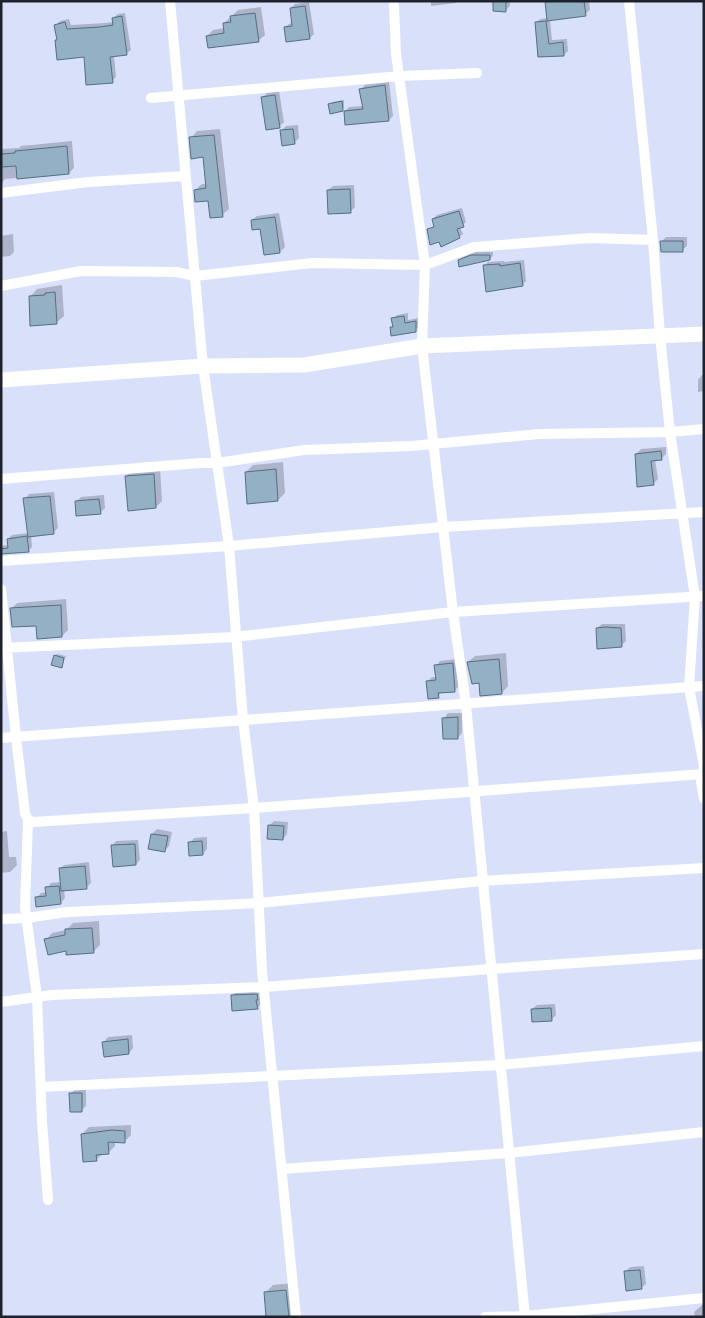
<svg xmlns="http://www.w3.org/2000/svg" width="705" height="1318" font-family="'PT Sans',sans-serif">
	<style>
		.shadow { fill: #0003 }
		.building { fill: #94b0c4; stroke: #536f82 }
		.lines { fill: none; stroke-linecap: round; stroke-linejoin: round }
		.street { stroke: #fff; stroke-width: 10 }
		.secondary { stroke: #fff; stroke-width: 15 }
	</style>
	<rect width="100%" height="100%" fill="#d9e0fa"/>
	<path class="shadow" d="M431,1H458L456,3L431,6Z
		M495,1H510V6L506,10Z
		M546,1H589L590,10L585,14L550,19L552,40L567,39L568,51L564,55L540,56L536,23L540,19L548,18Z
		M309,2L314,34L310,38L285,27L289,24L293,23L291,8L295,4Z
		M261,7L265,35L258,41L207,36L213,30L225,28L224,23L238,10Z
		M125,13L131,50L126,54L114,56L116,77L112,81L85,56L58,39L56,25L60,21L69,19L71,25L105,23L114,22L113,18L118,14Z
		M389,82L393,116L389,120L345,111L349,107L363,106L360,90L365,85Z
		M279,91L284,122L280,126L263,97L267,93Z
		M344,100V108L342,110L330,104L332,102Z
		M298,125L299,138L294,143L281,131L286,126Z
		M220,129L229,209L222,215L209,199L195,190L202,184H207L204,156L191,138L197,131Z
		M72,141L74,168L69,173L5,179L1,184V149L19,148L21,146Z
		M354,185L355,207L351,211L328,190L333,186Z
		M462,208L466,222L460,227L463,234L459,237L440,241L428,230L435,225L433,219L437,215Z
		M279,213L285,247L280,252L265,254L261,227L252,220L257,216Z
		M13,234L14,252L10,256L1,257V236Z
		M666,237H687V246L682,250L661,242Z
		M476,252H493V255L490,259L459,261L463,257Z
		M524,260L526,281L522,285L484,266L488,262L504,261V262Z
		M62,285L64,316L56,323L30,297L37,289Z
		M408,313V320L419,318V327L415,331L391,328L394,325L393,319L397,315Z
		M702,375H704V391L698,392V380Z
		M666,447V454L661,459H655L658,479L653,484L636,454L641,449Z
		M283,462L285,493L278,500L246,472L253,465Z
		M160,468L162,501L156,507L126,476L133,470Z
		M54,492L58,528L53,533L31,535L32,547L28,551L1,553V546L9,545L8,539L12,535L29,533L25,499L29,494Z
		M104,495L105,508L100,513L76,502L81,497Z
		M66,599L68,630L62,636L37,624L11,609L17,603Z
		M602,624H625L626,641L621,646L597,628Z
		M506,653L508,686L502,693L480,681L468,662L475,656Z
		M57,654L66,656L61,667L55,656Z
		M457,659L459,686L454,691H443L438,696L427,682L432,677H437L436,666L440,661Z
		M448,713H462V733L458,738L444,718Z
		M274,821L288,822L287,834L283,839L269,826Z
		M157,829L172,832L169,846L165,850L152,834Z
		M7,831L9,857H16L17,865L10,872L1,873V832Z
		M207,837V849L203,854L190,843L194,838Z
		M138,840L140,860L136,864L112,846L116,841Z
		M89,862L91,883L87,887L64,890L65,898L61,903L36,898L41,893L47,892V888L51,883L61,882L60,869L64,865Z
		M99,921L100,945L93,952L67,949L46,940L52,933L66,930L73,923Z
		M261,990L262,1003L257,1008L232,996L237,991Z
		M555,1004L556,1015L551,1020L532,1009L537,1005Z
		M132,1035L133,1048L129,1053L104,1042L108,1037Z
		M75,1089H86V1106L82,1110L71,1094Z
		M131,1125V1135L124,1142L115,1141V1146L108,1153L102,1154L96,1160L82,1134L89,1127Z
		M644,1266L646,1284L641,1288L625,1272L630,1267Z
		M293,1283L300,1317H267L266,1292L273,1285Z
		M702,1305H704V1317H695L694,1312Z"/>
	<path class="building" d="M493,1H506V12L493,11Z
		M545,1H584L586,16L547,21Z
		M305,6L310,39L286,42L284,27L292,26L290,8Z
		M255,13L259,42L208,48L206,36L224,33L223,23L231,22L230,16Z
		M122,16L127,55L110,57L113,83L86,85L84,57L57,60L55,40H57L54,25L65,22L67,29L100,27L113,25L112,18Z
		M546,21L549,44L563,42L564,56L538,57L535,22Z
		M385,85L389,121L345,125L344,111L363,109L359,89Z
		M275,95L280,128L266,130L261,97Z
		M342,101L343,111L330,114L328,104Z
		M293,129L295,144L282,146L280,130Z
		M214,135L223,217L210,218L208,201L195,202L194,190L206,188L203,157L191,159L189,137Z
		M67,146L69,174L17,179L16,166L1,167V154L15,153V151Z
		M350,189L351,213L328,214L327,190Z
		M459,211L464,227L457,229L460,238L441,247L439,242L430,245L427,229L434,227L432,219Z
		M275,217L280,253L264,255L260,229L252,230L251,220Z
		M660,241H683V252H661Z
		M471,255H490V260L459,267L458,260Z
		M520,263L523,286L486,292L483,265L500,264V266Z
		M55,292L57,324L30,326L29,296L45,295V293Z
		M404,316L405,323L416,321V332L391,336L390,327H393L391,318Z
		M661,451L662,460L651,461L654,485L637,487L635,454Z
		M276,469L278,501L247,504L245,472Z
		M154,474L156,508L128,511L125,476Z
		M50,496L54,534L28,537L23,498Z
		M99,499L101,514L76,516L75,501Z
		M27,536L29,552L1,554V549L8,548L7,539Z
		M61,605L62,637L37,639L36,626L12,627L10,608Z
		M606,627L621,628L622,647L597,649L596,628Z
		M54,655L64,658L62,668L51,665Z
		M499,659L502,694L480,696L479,683L472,684L467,662Z
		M453,663L455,692L438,693L439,698L428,699L426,681L436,680L434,665Z
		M458,717V739H443L442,718Z
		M268,825L284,826L283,840L267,839Z
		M151,834L168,836L165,852L148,849Z
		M202,841L203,855L189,856L188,842Z
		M135,844L136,865L113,867L111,845Z
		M85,866L87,889L61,891L59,868Z
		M59,886L61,904L36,907L35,897L46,896L45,887Z
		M92,928L94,953L66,955V951L48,955L44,939L65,935V929Z
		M257,994L258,1000H256L258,1009L232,1011L231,995Z
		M551,1008L552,1021L532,1022L531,1009Z
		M128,1039L129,1054L104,1057L102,1042Z
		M69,1093H82V1112H70Z
		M112,1130L125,1131V1143L108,1142L109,1154L96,1155L97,1161L83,1162L81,1134Z
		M640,1270L642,1289L626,1291L624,1271Z
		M286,1290L289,1317H266L264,1292Z"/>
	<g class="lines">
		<path class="street" d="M170,1L203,366L229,546L243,720L254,808L262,971L296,1317
			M394,5L396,54L425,265L422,346L453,612L466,705L525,1317
			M151,98L400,76L477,73
			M1,193L88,182L185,176
			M1,286L81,271L176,272L195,276L312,263L425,265L474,247L590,238L653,240
			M1,479L200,463H217L304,450L411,446L539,434L670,432L704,429
			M1,561L229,546L443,527L704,512
			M1,589L16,737L25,813L28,820L33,822L254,808L703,774L704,766L689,687L695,597L670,432L660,336L653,240L629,1
			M2,648L235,637L453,612L704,596
			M1,738L704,686
			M701,782L704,799
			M28,820L25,907L37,997L42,1122L48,1200
			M1,919L27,918L67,912L259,903L482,881L704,868
			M1,1002L51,995L264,987L491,969L704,954
			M41,1087L500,1065L704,1046
			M282,1169L509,1153L704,1132
			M485,1317L525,1316L704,1298"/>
		<path class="secondary" d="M1,380L203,366L304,365L422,346L704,334"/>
	</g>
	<rect width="705" height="1318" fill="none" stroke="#1e222d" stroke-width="5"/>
</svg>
